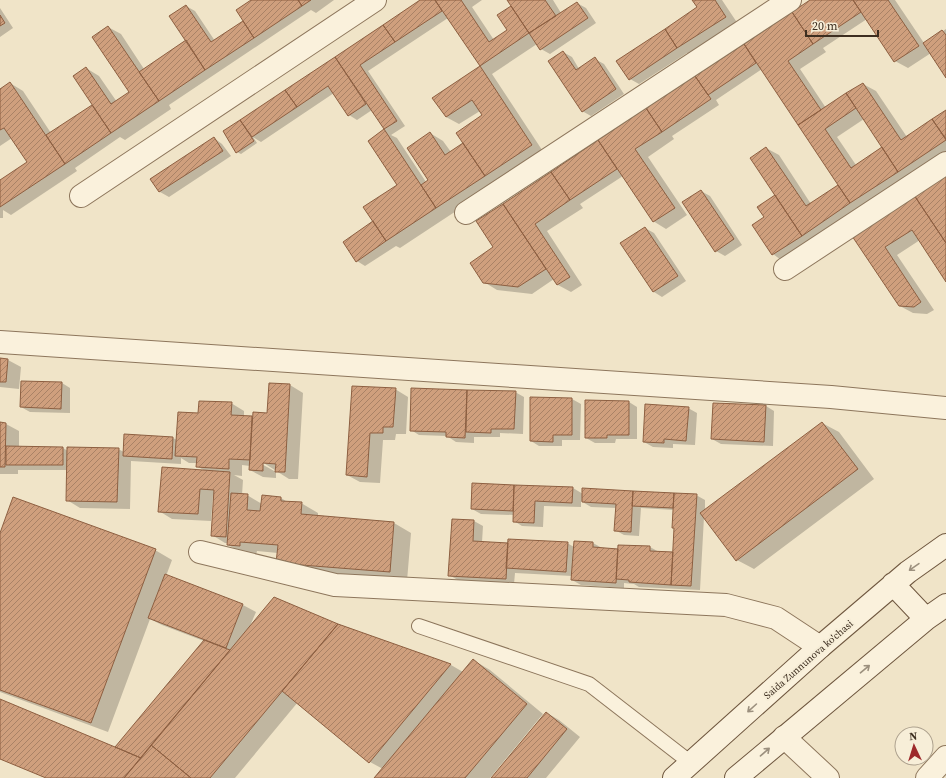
<svg xmlns="http://www.w3.org/2000/svg" width="946" height="778" font-family="'Source Serif 4',serif">
	<style>
		.shadow { fill: #0003; fill-rule: evenodd }
		.building { fill: url(#building-hatch); stroke: #8d5f41 }
		.lines { fill: none; stroke-linecap: round; stroke-linejoin: round }
		.service-casing { stroke: #8d765c; stroke-width: 16 }
		.minor-casing { stroke: #8d765c; stroke-width: 24 }
		.secondary-casing { stroke: #6f573f; stroke-width: 24 }
		.service { stroke: #faf1dc; stroke-width: 14 }
		.minor { stroke: #faf1dc; stroke-width: 22 }
		.secondary { stroke: #faf1dc; stroke-width: 22 }
		.oneway { stroke: #9c907e }
		.labels { text-anchor: middle; stroke-width: 4; stroke-linejoin: round; paint-order: stroke }
		.street-label { font-size: 10px; fill: #3d2e20; stroke: #f7eed8 }
	</style>
	<defs>
		<pattern id="building-hatch" width="6" height="6" patternUnits="userSpaceOnUse"><rect width="6" height="6" fill="#cf9f7d"/><path d="M-1 1l2-2M0 6l6-6M5 7l2-2" fill="none" stroke="#a98266"/></pattern>
	</defs>
	<rect width="100%" height="100%" fill="#f0e4c8"/>
	<path class="shadow" d="M253,0H334L316,13L311,10L169,105L171,109L125,140L120,137L75,168L77,171L11,215L3,210V218H0V181L28,163L12,138L0,146V90L10,83L23,91L51,133L92,106L96,108L86,68L99,76L117,102L130,93L108,27L121,34L144,69L187,41L186,6L195,11L215,41L245,21Z
		M422,0H482L472,7L494,40L508,31L512,6L508,0H553L561,13L577,3L586,8L596,23L550,54L541,49L537,44L492,74L544,153L400,248L396,246L365,266L357,261L374,222L398,185L369,141L385,130L372,110L357,120L349,115L334,93L261,142L253,137L257,143L241,154L237,152L240,121L243,123L241,120ZM448,18L481,67L434,98L446,117L459,124L480,111L483,116L464,143L451,152L443,141L430,133V180L426,182L397,138L391,135L405,126L368,71Z
		M693,0H722L738,24L691,55L687,53L639,84L630,79L618,61L698,8Z
		M811,0H895L924,43L946,29V76L931,53L908,68L895,61L867,19L823,48L826,52L800,69L826,108L863,84L876,91L907,137L946,111V156L781,260L773,254L766,218L776,196L766,148L779,155L811,204L839,185L762,69L716,100L719,105L672,136L674,139L648,157L687,215L666,229L653,221L623,176L580,204L583,208L547,231L582,285L571,292L558,285L554,279L532,294L497,290L484,282L495,248L477,222ZM864,119L883,147L856,165L837,137Z
		M0,8L13,28L0,37Z
		M563,52L572,57L579,69L595,59L604,64L624,94L591,116L582,111Z
		M214,138L222,144L231,156L169,197L160,192L152,179Z
		M946,176V280L920,240L897,255L934,310L927,314L913,313L900,306L854,236Z
		M701,191L710,196L742,245L725,256L716,251Z
		M645,228L654,233L686,281L662,297L654,292Z
		M0,359L8,360L21,367L19,389L0,387Z
		M62,383L70,388V413L30,412L21,407Z
		M270,384L290,385L303,393L298,479H289L259,460L258,462L276,472V478L263,477L250,470V466L242,465V476L234,475L243,480L242,495H247L262,504L281,498L289,503H301L318,513V517L394,523L411,533L407,581L294,573L278,553L257,551L256,555L245,554L228,545L229,543H225L212,535L215,497L213,496L211,521L172,519L159,511L205,471L197,466L198,463H189L181,458V464L131,461L130,509L80,508L67,500L68,470H18V474H0V423L6,424L19,431V447L63,448L68,451L118,449L124,452L173,438L177,440L199,414L231,403L244,411V416L253,417L268,414Z
		M353,387L395,389L408,397L406,434H396L395,440H383L380,483L360,482L347,475Z
		M412,389L515,392L524,397L523,434L500,433V437H474V443L456,442L447,436L419,435L411,430Z
		M531,398L572,399L581,404L580,440H562V446H539L531,441Z
		M629,402L637,407V439H616L615,443H595L586,438Z
		M766,406L774,411L773,446L721,444L712,439Z
		M688,408L697,413L695,445L673,444V448L653,447L644,442Z
		M822,423L839,432L874,479L754,569L737,560L704,517L700,590L639,587L634,584L624,583V588L581,585L572,580V576L515,573L514,584L458,580L449,575L452,520L474,521L483,526L482,542L509,544L567,543L574,547L593,543L602,548L619,550V546L650,547L659,552L674,553L675,529L673,528L674,510L641,508L639,536L624,535L615,530L617,508L591,507L581,501V507L544,506L543,527L522,526L514,521V515L481,514L472,509L473,484L573,488L583,494L634,492L696,495L705,500V511Z
		M0,535L155,550L172,560L166,576L243,605L256,612L250,626L338,624L451,665L463,672L473,660L490,670L543,714L490,778H375L383,769L370,762L298,702L235,778H49L0,758V700L115,749L204,641L162,625L150,619L108,732L0,692Z
		M547,713L559,720L580,737L546,778H493Z"/>
	<path class="building" d="M251,0H298L302,6L254,38L236,10Z
		M298,0H311L302,6Z
		M420,0H435L442,11L395,42L383,25Z
		M435,0H461L489,42L507,30L497,15L511,6L529,33L480,66Z
		M507,0H545L556,16L529,33Z
		M692,0H715L726,17L677,48L665,29L697,7Z
		M810,0H853L861,12L813,44L792,12Z
		M853,0H888L919,46L894,62Z
		M577,2L588,18L540,50L529,33Z
		M186,5L211,42L243,21L254,38L205,70L169,16Z
		M792,12L813,44L788,61L821,110L798,125L744,44Z
		M0,15L5,23L0,26Z
		M383,25L395,42L360,65L397,121L384,129L335,57Z
		M108,26L159,101L111,133L73,76L86,67L111,104L129,92L92,37Z
		M665,29L677,48L629,80L616,61Z
		M942,30L946,35V78L923,43Z
		M186,40L205,70L159,101L139,72Z
		M744,44L756,63L708,95L695,76Z
		M563,51L576,70L595,57L616,89L582,112L548,61Z
		M335,57L366,104L348,116L328,86L297,107L285,90Z
		M480,66L532,145L485,176L456,133L482,115L472,100L446,117L432,98Z
		M695,76L711,99L662,132L646,108Z
		M10,82L65,164L0,207V180L27,162L4,128L0,130V89Z
		M863,83L901,140L932,119L946,140L898,172L846,93Z
		M285,90L297,107L252,137L240,120Z
		M846,93L856,108L825,129L851,168L882,147L898,172L850,203L798,125Z
		M92,105L111,133L65,164L46,135Z
		M646,108L662,132L635,149L675,208L653,222L598,140Z
		M946,110V139L932,119Z
		M240,120L254,141L236,153L223,131Z
		M384,129L436,208L386,241L363,207L397,185L368,141Z
		M430,132L445,155L463,143L485,176L436,208L421,185L428,180L407,148Z
		M214,137L223,151L159,192L150,179Z
		M598,140L617,169L570,200L551,172Z
		M766,147L806,206L838,185L850,203L802,236L750,158Z
		M551,172L570,200L535,224L570,277L557,285L503,204Z
		M946,175V243L914,195Z
		M701,190L734,239L715,252L682,202Z
		M775,195L802,236L772,255L752,225L764,217L757,207Z
		M914,195L946,243V282L912,230L885,247L921,302L914,307L899,306L852,236Z
		M503,204L546,269L518,287L483,283L470,263L493,247L476,221Z
		M373,221L386,241L356,262L343,242Z
		M645,227L678,276L653,292L620,243Z
		M0,358L8,359L6,382H0Z
		M21,381L62,382L61,409L20,407Z
		M269,383L290,384L285,472H275L276,464L263,463V471L249,470L253,412L267,413Z
		M352,386L396,388L393,427H383V433H370L367,477L346,475Z
		M411,388L467,390L465,438L446,437V432L410,431Z
		M467,390L516,391L514,429H491V433L466,432Z
		M530,397L572,398V435H553V442L530,441Z
		M585,400L629,401V435H607V438H585Z
		M199,401L232,402L231,415L252,416L250,460L229,459V469L196,467L197,457L175,456L178,412L198,413Z
		M713,403L766,405L764,442L711,439Z
		M645,404L689,407L686,441L664,439V443L643,442Z
		M0,422L6,423L5,467H0Z
		M822,422L858,469L736,561L700,513Z
		M124,434L173,437L172,459L123,456Z
		M6,446L63,447V465H6Z
		M67,447L119,448L117,502L66,501Z
		M162,467L230,472L226,537L211,536L214,490L200,489L198,514L158,512Z
		M472,483L514,485L513,511L471,509Z
		M514,485L573,487L572,503L535,501L534,523L513,522Z
		M582,488L633,491L631,532L614,531L616,504L582,502Z
		M633,491L674,493L673,508L632,506Z
		M231,493L248,494L247,510L260,511L262,495L281,497V501L302,502L301,514L394,522L390,572L276,563L278,545L240,542V546L227,545Z
		M674,493L697,494L691,586L671,585L674,528H672Z
		M13,497L156,549L91,723L0,690V533Z
		M452,519L474,520L473,541L508,543L506,579L448,576Z
		M508,539L568,542L566,572L506,568Z
		M574,541L593,542V547L618,549L616,583L571,580Z
		M618,545L650,546V551L673,552L671,585L629,582V580L616,579Z
		M165,574L243,604L226,648L148,618Z
		M274,597L338,624L210,778H191L151,745Z
		M338,624L451,664L369,763L282,691Z
		M204,640L230,650L141,758L115,747Z
		M473,659L527,704L465,778H374Z
		M0,699L115,747L141,758L124,778H46L0,759Z
		M546,712L567,729L527,778H491Z
		M151,745L191,778H124Z"/>
	<g class="lines">
		<g class="service-casing">
			<path id="service" d="M419,626L589,684L691,763"/>
		</g>
		<g class="minor-casing">
			<path id="minor" d="M81,196L375,0
				M466,213L790,0
				M785,269L946,163
				M0,342L831,397L946,408
				M200,552L335,585L726,605L776,618L820,647
				M784,737L828,778
				M927,778L946,757"/>
		</g>
		<g class="secondary-casing">
			<path id="secondary" d="M893,584L926,619
				M674,778L820,647L908,572L946,545
				M736,778L926,619L946,605"/>
		</g>
		<use href="#service" class="service"/>
		<use href="#minor" class="minor"/>
		<use href="#secondary" class="secondary"/>
	</g>
	<defs><path id="oneway-shaft" d="M-6 0H5M1.5-3L5.5 0L1.5 3" fill="none" stroke-width="1.6" stroke-linecap="round" stroke-linejoin="round"/></defs>
	<g class="oneway">
		<use href="#oneway-shaft" transform="translate(914 567) rotate(145)"/>
		<use href="#oneway-shaft" transform="translate(865 669) rotate(-40)"/>
		<use href="#oneway-shaft" transform="translate(752 708) rotate(138)"/>
		<use href="#oneway-shaft" transform="translate(765 752) rotate(-41)"/>
	</g>
	<g class="labels">
		<g class="street-label">
			<text transform="translate(808 659) rotate(-41)" y="4">Saida Zunnunova ko'chasi</text>
		</g>
	</g>
	<g transform="translate(914 746) rotate(356)"><circle r="19" fill="#f7eed8" stroke="#ada18e"/>
	<path d="M0-3L7 15L0 10L-7 15Z" fill="#9e2a2b"/>
	<text y="-6" font-size="11" font-weight="bold" text-anchor="middle" fill="#3d2e20">N</text>
	</g>
	<path d="M806 30v6h72v-6" fill="none" stroke="#3d2e20" stroke-width="2"/>
	<text x="812" y="30" font-size="12" fill="#3d2e20" stroke="#f7eed8" stroke-width="3" paint-order="stroke">20 m</text>
</svg>
